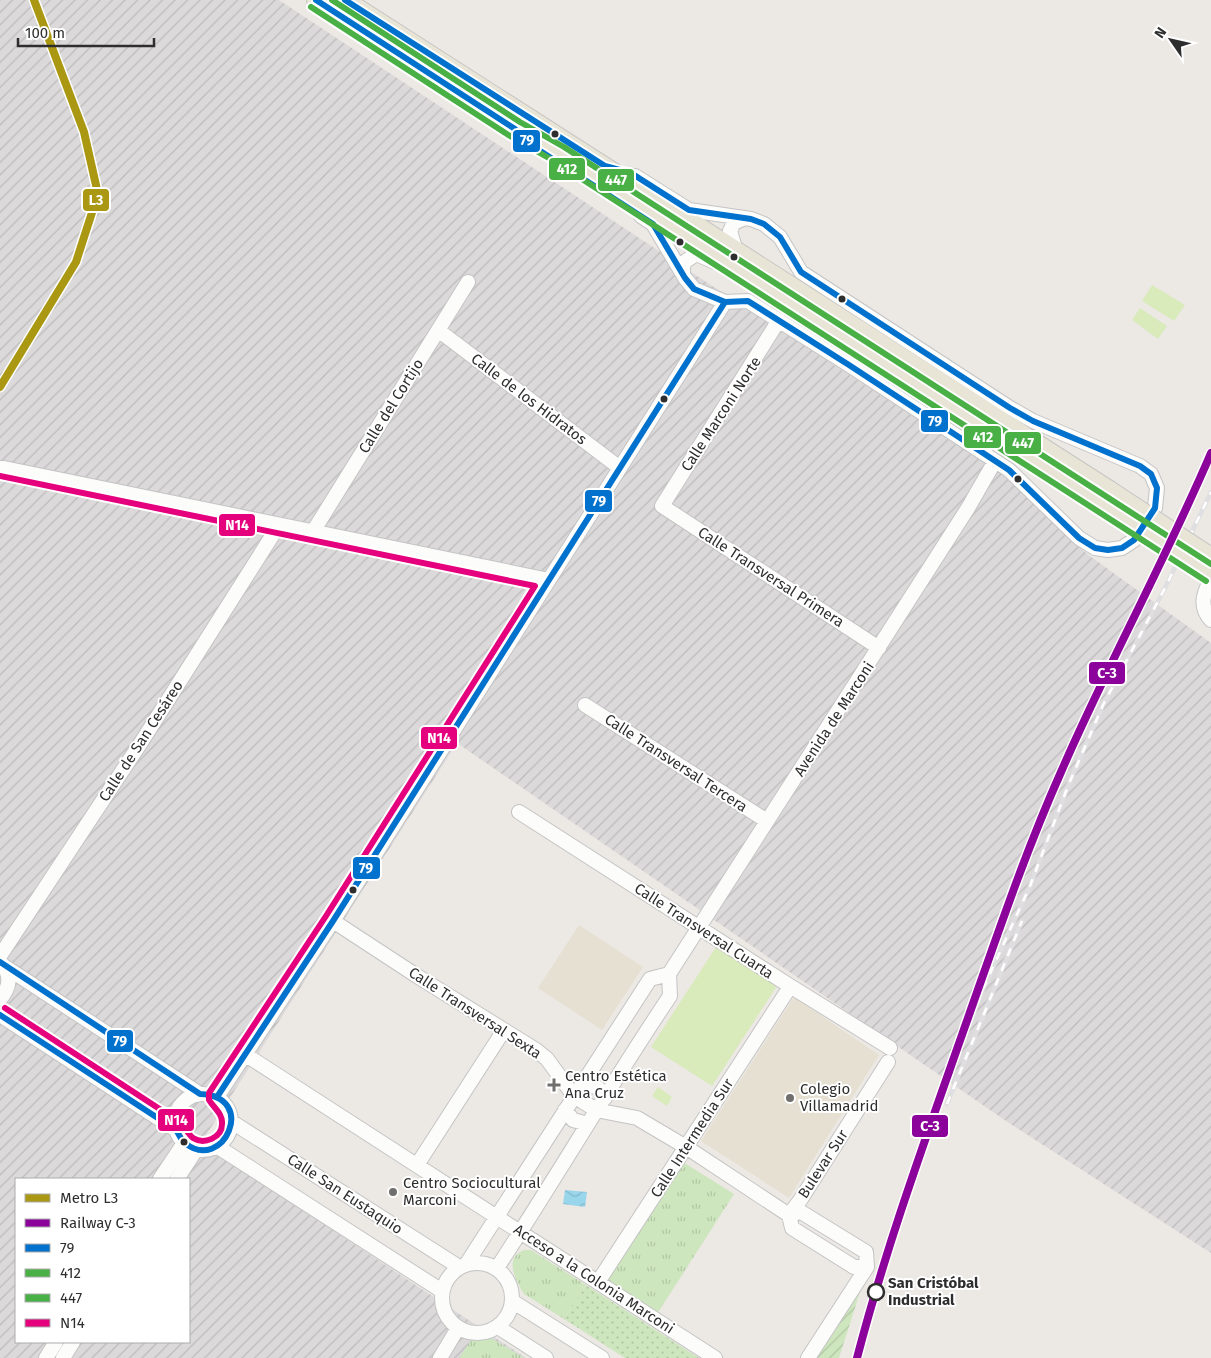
<svg xmlns="http://www.w3.org/2000/svg" width="1211" height="1358" font-family="'Fira Sans',sans-serif">
	<style>
		.industrial { fill: url(#industrial-furrows); fill-rule: evenodd }
		.education { fill: #e6e0d3 }
		.grass { fill: url(#grass-dots) }
		.park { fill: url(#park-tufts) }
		.garden { fill: url(#garden-furrows) }
		.pitch { fill: #d9eabb }
		.water { fill: url(#water-waves) }
		.lines { fill: none; stroke-linecap: round; stroke-linejoin: round }
		.minor-casing { stroke: #c5c4c5; stroke-width: 16 }
		.major-casing { stroke: #c6c5c4; stroke-width: 20 }
		.minor { stroke: #fcfcfb; stroke-width: 14 }
		.major { stroke: #e8e4d6; stroke-width: 18 }
		.rail-casing { stroke: #dfdfe1; stroke-width: 4.5 }
		.rail { stroke: #fff; stroke-width: 2.5; stroke-dasharray: 8; stroke-linecap: butt }
		.major-bridge-casing { stroke: #c6c5c4; stroke-width: 20; stroke-linecap: butt }
		.major-bridge { stroke: #e8e4d6; stroke-width: 18 }
		.bus-1-casing { stroke: #fff; stroke-width: 10 }
		.bus-2-casing { stroke: #fff; stroke-width: 10 }
		.bus-3-casing { stroke: #fff; stroke-width: 10 }
		.bus-4-casing { stroke: #fff; stroke-width: 10 }
		.bus-1 { stroke: #0072ce; stroke-width: 6 }
		.bus-2 { stroke: #49b046; stroke-width: 6 }
		.bus-3 { stroke: #49b046; stroke-width: 6 }
		.bus-4 { stroke: #e5007d; stroke-width: 6 }
		.rail-1-casing { stroke: #fff; stroke-width: 11 }
		.rail-1 { stroke: #8b039b; stroke-width: 8 }
		.metro-1-casing { stroke: #fff; stroke-width: 11 }
		.metro-1 { stroke: #ab9812; stroke-width: 8 }
		.bus-dot { fill: #2e2e2e; stroke: #fff; stroke-width: 2 }
		.poi-dot { fill: #706f6e; stroke: #fff; stroke-width: 2 }
		.stop-dot { fill: #fff; stroke: #2e2e2e; stroke-width: 2.5 }
		.labels { text-anchor: middle; stroke-width: 4; stroke-linejoin: round; paint-order: stroke }
		.street-label { font-size: 15px; fill: #2e2e2e; stroke: #fff }
		.poi-label { font-size: 15px; fill: #2e2e2e; stroke: #fff; text-anchor: start }
		.stop-label { font-size: 15px; font-weight: bold; fill: #2e2e2e; stroke: #fff; text-anchor: start }
		.line-badge { stroke: #fff; stroke-width: 2 }
		.badge-label { font-size: 14px; text-anchor: middle; font-weight: bold; fill: #fff }
	</style>
	<defs>
		<pattern id="industrial-furrows" width="10" height="10" patternUnits="userSpaceOnUse" patternTransform="scale(1.25)"><rect width="10" height="10" fill="#dcd9db"/><path d="M-1 1l2-2M0 10L10 0M9 11l2-2" fill="none" stroke="#bdbbbc"/></pattern>
		<pattern id="grass-dots" width="8" height="8" patternUnits="userSpaceOnUse" patternTransform="scale(1.25)"><rect width="8" height="8" fill="#cee6be"/><path d="M2 2h.1M6 6h.1" fill="none" stroke="#b1c6a4" stroke-width="1.8" stroke-linecap="round"/></pattern>
		<pattern id="park-tufts" width="24" height="20" patternUnits="userSpaceOnUse" patternTransform="scale(1.25)"><rect width="24" height="20" fill="#cee6be"/><path d="M3 7l-1-3M5 7V3M7 7l1-3M15 17l-1-3M17 17v-4M19 17l1-3" fill="none" stroke="#b1c6a4"/></pattern>
		<pattern id="garden-furrows" width="10" height="10" patternUnits="userSpaceOnUse" patternTransform="scale(1.25)"><rect width="10" height="10" fill="#cee6be"/><path d="M-1 1l2-2M0 10L10 0M9 11l2-2" fill="none" stroke="#b1c6a4"/></pattern>
		<pattern id="water-waves" width="16" height="10" patternUnits="userSpaceOnUse" patternTransform="scale(1.25)"><rect width="16" height="10" fill="#99d6ec"/><path d="M0 5q4-4 8 0t8 0" fill="none" stroke="#84b8cb"/></pattern>
	</defs>
	<rect width="100%" height="100%" fill="#ece8e4"/>
	<path class="industrial" d="M0,0H279L674,261L1024,489L1087,554L1211,643V1253L1009,1123L457,743L201,1143L526,1358H0ZM16,1179H189V1342H16Z"/>
	<path class="education" d="M579,925L643,967L602,1030L538,988Z
		M794,997L879,1055L789,1198L701,1141Z"/>
	<path class="grass" d="M586,1285L699,1358H625L564,1319Z"/>
	<path class="park" d="M683,1162L734,1194L657,1314L605,1279Z
		M524,1250H531L586,1285L564,1319L524,1294C520,1289 519,1284 516,1279C511,1267 510,1256 524,1250Z
		M489,1338L493,1339L524,1358H459L471,1340Z"/>
	<path class="garden" d="M860,1292L839,1358H816Z"/>
	<path class="pitch" d="M1152,285L1185,305L1174,321L1142,301Z
		M1140,308L1167,326L1158,339L1132,320Z
		M716,947L777,986L712,1086L651,1047Z
		M658,1087L672,1097L667,1106L652,1096Z"/>
	<path class="water" d="M565,1190L587,1192L585,1207L563,1204Z"/>
	<g class="lines">
		<g class="minor-casing">
			<path id="minor" d="M635,176L689,210L751,219L764,224L780,237L801,272L1010,408L1033,421L1140,466L1151,474L1157,488L1155,508L1134,540L1122,548L1108,550L1095,548L1079,538L1009,470L849,365L748,301L725,302L694,289L685,278L653,224L641,216
				M736,251L730,231L734,223L745,218
				M683,274V263L696,254L715,262
				M779,320L662,506L879,648
				M438,330L620,468
				M0,468H4L549,580
				M314,530L468,282
				M1211,579C1203,594 1199,607 1211,620
				M585,705L767,821
				M519,812L790,986L890,1048
				M333,921L417,976L536,1050L547,1059L574,1096L596,1110L637,1118L686,1147L789,1215L801,1212L866,1252L867,1267H854L792,1228L789,1215L801,1199L888,1062
				M0,956L142,741L279,525
				M4,966L200,1094
				M669,974L968,508L995,461
				M0,999C10,988 12,976 2,964
				M0,1015L176,1130
				M246,1055L715,1358
				M583,1082L598,1088L605,1098
				M175 1122a28 28 0 1 1 56 0a28 28 0 1 1-56 0Z
				M217,1097L333,921L725,302
				M565,1110L573,1120L588,1124
				M232,1122L459,1267
				M218,1147L442,1291
				M417,1165L504,1030
				M160,1179L184,1143
				M177,1179L196,1150
				M442 1298a35 35 0 1 1 70 0a35 35 0 1 1-70 0Z
				M467,1263L650,979L669,974
				M497,1268C556,1178 610,1085 670,996L669,974
				M598,1282L786,993
				M512,1301L602,1358
				M498,1327L546,1358
				M46,1358L56,1342
				M63,1358L73,1342
				M440,1358L458,1328
				M808,1358L867,1267"/>
		</g>
		<g class="major-casing">
			<path id="major" d="M316,0L1103,504
				M345,0L1111,491"/>
		</g>
		<use href="#minor" class="minor"/>
		<use href="#major" class="major"/>
		<g class="rail-casing">
			<path id="rail" d="M947,1104L1022,921
				M926,1138L983,989L1030,886L1068,786L1103,705L1165,588L1211,492"/>
		</g>
		<use href="#rail" class="rail"/>
		<g class="major-bridge-casing">
			<path id="major-bridge" d="M1111,491L1211,557
				M1103,504L1211,574"/>
		</g>
		<use href="#major-bridge" class="major-bridge"/>
		<g class="bus-1-casing">
			<path id="bus-1" d="M316,0L515,129L531,145L653,224L685,278L694,289L725,302L748,301L849,365L1009,470L1079,538L1095,548L1108,550L1122,548L1134,540L1155,508L1157,488L1151,474L1140,466L1033,421L1010,408L801,272L780,237L764,224L751,219L689,210L631,173L605,166L345,0
				M0,962L200,1094C259,1096 223,1174 185,1143C181,1140 179,1134 176,1130L0,1015
				M217,1097L333,921L725,302"/>
		</g>
		<g class="bus-2-casing">
			<path id="bus-2" d="M311,7L510,136L554,161L1206,581"/>
		</g>
		<g class="bus-3-casing">
			<path id="bus-3" d="M332,0L520,122L564,147L1211,564"/>
		</g>
		<g class="bus-4-casing">
			<path id="bus-4" d="M0,476L535,586L326,916L209,1093V1100C214,1108 223,1114 222,1124C222,1138 204,1145 193,1138C188,1134 185,1127 181,1123L5,1008"/>
		</g>
		<use href="#bus-1" class="bus-1"/>
		<use href="#bus-2" class="bus-2"/>
		<use href="#bus-3" class="bus-3"/>
		<use href="#bus-4" class="bus-4"/>
		<g class="rail-1-casing">
			<path id="rail-1" d="M857,1358C886,1247 925,1140 963,1032C994,945 1023,857 1061,772C1108,664 1165,561 1211,453"/>
		</g>
		<use href="#rail-1" class="rail-1"/>
		<g class="metro-1-casing">
			<path id="metro-1" d="M0,387L76,262L98,194L84,132L34,0"/>
		</g>
		<use href="#metro-1" class="metro-1"/>
	</g>
	<g class="bus-dot">
		<circle cx="555" cy="134" r="4.5"/>
		<circle cx="680" cy="242" r="4.5"/>
		<circle cx="734" cy="257" r="4.5"/>
		<circle cx="842" cy="299" r="4.5"/>
		<circle cx="664" cy="399" r="4.5"/>
		<circle cx="1018" cy="479" r="4.5"/>
		<circle cx="353" cy="890" r="4.5"/>
		<circle cx="184" cy="1142" r="4.5"/>
	</g>
	<g class="poi-dot">
		<path d="M551.5 1077.5h5v5h5v5h-5v5h-5v-5h-5v-5h5z"/>
		<circle cx="790" cy="1098" r="5"/>
		<circle cx="393" cy="1192" r="5"/>
	</g>
	<circle class="stop-dot" cx="876" cy="1292" r="8"/>
	<g class="labels">
		<g class="street-label">
			<text transform="translate(529 399) rotate(37)" y="5">Calle de los Hidratos</text>
			<text transform="translate(391 406) rotate(-58)" y="5">Calle del Cortijo</text>
			<text transform="translate(721 414) rotate(-57)" y="5">Calle Marconi Norte</text>
			<text transform="translate(771 577) rotate(33)" y="5">Calle Transversal Primera</text>
			<text transform="translate(834 719) rotate(-57)" y="5">Avenida de Marconi</text>
			<text transform="translate(141 741) rotate(-57)" y="5">Calle de San Cesáreo</text>
			<text transform="translate(676 763) rotate(33)" y="5">Calle Transversal Tercera</text>
			<text transform="translate(704 931) rotate(33)" y="5">Calle Transversal Cuarta</text>
			<text transform="translate(475 1013) rotate(33)" y="5">Calle Transversal Sexta</text>
			<text transform="translate(692 1138) rotate(-57)" y="5">Calle Intermedia Sur</text>
			<text transform="translate(823 1164) rotate(-57)" y="5">Bulevar Sur</text>
			<text transform="translate(345 1194) rotate(33)" y="5">Calle San Eustaquio</text>
			<text transform="translate(594 1279) rotate(33)" y="5">Acceso a la Colonia Marconi</text>
		</g>
		<g class="poi-label">
			<text x="565" y="1081">Centro Estética<tspan x="565" dy="17">Ana Cruz</tspan></text>
			<text x="800" y="1094">Colegio<tspan x="800" dy="17">Villamadrid</tspan></text>
			<text x="403" y="1188">Centro Sociocultural<tspan x="403" dy="17">Marconi</tspan></text>
		</g>
		<g class="stop-label">
			<text x="888" y="1288">San Cristóbal<tspan x="888" dy="17">Industrial</tspan></text>
		</g>
	</g>
	<g class="line-badge">
		<rect x="512" y="129" width="29" height="24" rx="5" fill="#0072ce"/>
		<rect x="548" y="157" width="38" height="24" rx="5" fill="#49b046"/>
		<rect x="597" y="168" width="38" height="24" rx="5" fill="#49b046"/>
		<rect x="82" y="188" width="28" height="24" rx="5" fill="#ab9812"/>
		<rect x="920" y="409" width="29" height="24" rx="5" fill="#0072ce"/>
		<rect x="963" y="425" width="39" height="24" rx="5" fill="#49b046"/>
		<rect x="1004" y="431" width="38" height="24" rx="5" fill="#49b046"/>
		<rect x="584" y="489" width="29" height="24" rx="5" fill="#0072ce"/>
		<rect x="218" y="513" width="38" height="24" rx="5" fill="#e5007d"/>
		<rect x="1088" y="661" width="38" height="24" rx="5" fill="#8b039b"/>
		<rect x="420" y="726" width="38" height="24" rx="5" fill="#e5007d"/>
		<rect x="352" y="856" width="29" height="24" rx="5" fill="#0072ce"/>
		<rect x="106" y="1029" width="28" height="24" rx="5" fill="#0072ce"/>
		<rect x="157" y="1108" width="38" height="24" rx="5" fill="#e5007d"/>
		<rect x="911" y="1114" width="38" height="24" rx="5" fill="#8b039b"/>
	</g>
	<g class="badge-label">
		<text x="527" y="145">79</text>
		<text x="567" y="174">412</text>
		<text x="616" y="185">447</text>
		<text x="96" y="205">L3</text>
		<text x="935" y="426">79</text>
		<text x="983" y="442">412</text>
		<text x="1023" y="448">447</text>
		<text x="599" y="506">79</text>
		<text x="237" y="530">N14</text>
		<text x="1107" y="678">C-3</text>
		<text x="439" y="743">N14</text>
		<text x="366" y="873">79</text>
		<text x="120" y="1046">79</text>
		<text x="176" y="1125">N14</text>
		<text x="930" y="1131">C-3</text>
	</g>
	<rect x="15" y="1178" width="175" height="165" fill="#ffffff" stroke="#ababab"/>
	<rect x="25" y="1194" width="25" height="8" fill="#ab9812" stroke="#ababab"/>
	<text x="60" y="1203" font-size="15" fill="#2e2e2e">Metro L3</text>
	<rect x="25" y="1219" width="25" height="8" fill="#8b039b" stroke="#ababab"/>
	<text x="60" y="1228" font-size="15" fill="#2e2e2e">Railway C-3</text>
	<rect x="25" y="1244" width="25" height="8" fill="#0072ce" stroke="#ababab"/>
	<text x="60" y="1253" font-size="15" fill="#2e2e2e">79</text>
	<rect x="25" y="1269" width="25" height="8" fill="#49b046" stroke="#ababab"/>
	<text x="60" y="1278" font-size="15" fill="#2e2e2e">412</text>
	<rect x="25" y="1294" width="25" height="8" fill="#49b046" stroke="#ababab"/>
	<text x="60" y="1303" font-size="15" fill="#2e2e2e">447</text>
	<rect x="25" y="1319" width="25" height="8" fill="#e5007d" stroke="#ababab"/>
	<text x="60" y="1328" font-size="15" fill="#2e2e2e">N14</text>
	<g transform="translate(1171 40) rotate(304)" stroke="#ffffff" stroke-width="4" paint-order="stroke">
	<path d="M0-4L9 19L0 12L-9 19Z" fill="#2e2e2e"/>
	<text y="-8" font-size="14" font-weight="bold" text-anchor="middle" fill="#2e2e2e">N</text>
	</g>
	<path d="M18 38v8h136v-8" fill="none" stroke="#2e2e2e" stroke-width="2.5"/>
	<text x="25" y="38" font-size="15" fill="#2e2e2e" stroke="#ffffff" stroke-width="4" paint-order="stroke">100 m</text>
</svg>
